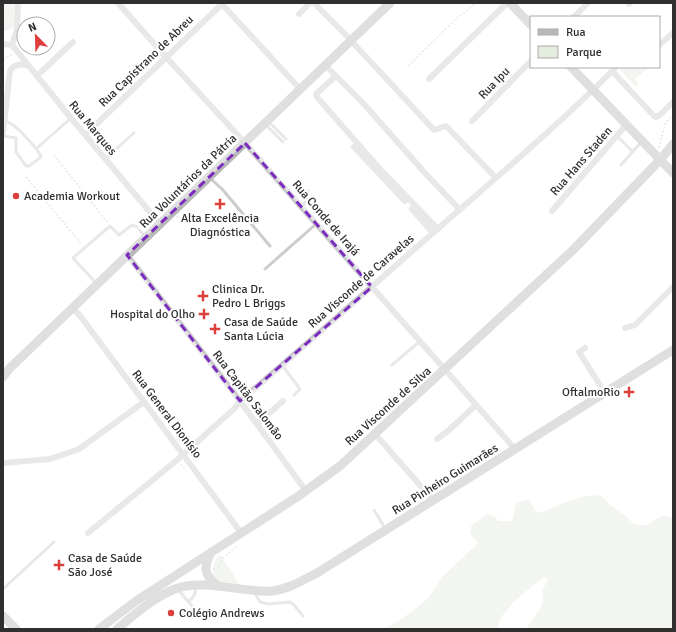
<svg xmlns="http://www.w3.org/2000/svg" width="676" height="632" font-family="Signika,sans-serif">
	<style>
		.green { fill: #e4ecde }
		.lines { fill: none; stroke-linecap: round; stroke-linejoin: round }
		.path { stroke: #ccc; stroke-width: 1.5; stroke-dasharray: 2 2; stroke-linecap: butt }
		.lane { stroke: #ccc; stroke-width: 3 }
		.street { stroke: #ccc; stroke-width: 6 }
		.secondary { stroke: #b9b9b9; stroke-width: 9 }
		.marked { fill: none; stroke: #7b2cbf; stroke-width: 3; stroke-dasharray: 8 5; stroke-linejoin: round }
		.poi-dot { fill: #dc3f3c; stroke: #fff; stroke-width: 1.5 }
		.labels { text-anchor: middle; stroke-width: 4; stroke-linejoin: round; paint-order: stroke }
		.street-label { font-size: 12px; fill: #2f2f2f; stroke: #fff }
		.poi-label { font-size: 12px; fill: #2f2f2f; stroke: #fff; text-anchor: start }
	</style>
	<rect width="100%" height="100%" fill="#fff"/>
	<path class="green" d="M3,3H15L14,26C11,30 8,31 3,31Z
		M622,67H645L647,69L635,79L639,84L636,87L620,70Z
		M595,495C597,496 599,495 601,496C605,498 608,503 610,505C615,509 621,512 626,516C630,520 632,524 638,525C653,528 655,510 673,518V629H526L541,607L543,601L542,591L548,579L545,577C530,587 503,608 498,625L500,629H382L397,622L418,607L428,598L443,576L478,543L470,533L471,526L487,514L494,516L499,521H512L516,503L529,499L535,510L540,513C558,505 575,497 595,495Z
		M220,554L240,585C235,585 228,585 223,584C209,579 211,563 220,554Z"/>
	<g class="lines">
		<path class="path" d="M3,59L12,55
			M408,66L458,17L463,14L475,3
			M659,148L665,124L673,115
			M54,155L107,222
			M26,177L82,245
			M181,464L186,471
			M213,570L218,568L223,558L237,546"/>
		<path class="lane" d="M269,122L286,139
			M266,125L283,142
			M3,136L16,138V152L26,166H29L41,157C40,151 19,129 13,125C11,123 7,122 4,121
			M617,136L633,152
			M36,149L71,118
			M105,159L134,133
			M621,165L642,141
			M210,178L222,189L270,246
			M301,207L307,200L308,191
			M139,230L145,236
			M265,269L316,224
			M96,283L73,258L110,226L119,235L132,225L137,227
			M282,365L300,389L294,395
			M392,365L420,341
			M374,510L385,528
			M3,589L54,542
			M178,589L185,598L188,601C195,598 195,593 196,587
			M255,593L260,602L268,604L290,602L294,605L303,616
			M188,601L192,606"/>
		<path class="street" d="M118,3L166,57L245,143L515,449
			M221,3L300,89
			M314,3L342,31L434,130L446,126L496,178
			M629,4L630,3
			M299,14L310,3
			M574,17L588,3
			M3,44L12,45
			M12,45L71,118L160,224
			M12,45L17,29L18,3
			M659,45L673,33
			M325,65L362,102L425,173L460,210
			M612,71L654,116L656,117L660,115L673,102
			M41,72L73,42
			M336,76L316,94L317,97L379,168L438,229
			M429,79L507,3
			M472,121L531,61
			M3,133L10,71C14,64 20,64 27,65
			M85,135L222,4
			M354,147L405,201
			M412,209L433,233
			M552,211L626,125
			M127,255L240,401L306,491
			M73,308L81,317L242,534
			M625,328L635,325L673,287
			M585,348L579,352L605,393
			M257,424L283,401
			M375,434L433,500
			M437,439L448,431L476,405
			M3,463L50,459L79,449L144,402
			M88,533L177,460L235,408L240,401C311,341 380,279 450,218C506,169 564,120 616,67"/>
		<path class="secondary" d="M510,3L531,25
			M571,67L673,173
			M3,377L10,368L390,3
			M211,552C203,568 204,575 218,586
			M3,616L16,629
			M99,629L136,601L297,497L340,466L573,250L660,160L673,144
			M117,629C134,615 154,597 175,589C202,578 243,593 272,591C289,589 303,580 317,573L673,350"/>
	</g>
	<path d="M0 0H676V632H0ZM245,143L372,287L240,401L127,255Z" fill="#fff" fill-opacity=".55" fill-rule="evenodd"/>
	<path class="marked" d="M245,143L372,287L240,401L127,255Z"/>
	<g class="poi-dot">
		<circle cx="16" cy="196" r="4"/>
		<path d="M218 198h4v4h4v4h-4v4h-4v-4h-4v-4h4z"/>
		<path d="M201 290h4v4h4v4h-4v4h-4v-4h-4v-4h4z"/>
		<path d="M202 308h4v4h4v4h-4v4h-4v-4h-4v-4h4z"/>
		<path d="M213 323h4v4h4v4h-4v4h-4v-4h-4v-4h4z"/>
		<path d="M627 386h4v4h4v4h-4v4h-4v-4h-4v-4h4z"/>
		<path d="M57 559h4v4h4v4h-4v4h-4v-4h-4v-4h4z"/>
		<circle cx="171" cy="613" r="4"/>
	</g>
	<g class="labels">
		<g class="street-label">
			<text transform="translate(146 61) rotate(-44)" y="4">Rua Capistrano de Abreu</text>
			<text transform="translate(494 83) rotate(-46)" y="4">Rua Ipu</text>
			<text transform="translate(93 128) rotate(50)" y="4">Rua Marques</text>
			<text transform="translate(581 161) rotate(-49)" y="4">Rua Hans Staden</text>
			<text transform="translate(188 181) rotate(-44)" y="4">Rua Voluntários da Pátria</text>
			<text transform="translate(326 218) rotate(49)" y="4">Rua Conde de Irajá</text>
			<text transform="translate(361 281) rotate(-41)" y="4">Rua Visconde de Caravelas</text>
			<text transform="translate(248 395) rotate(53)" y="4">Rua Capitão Salomão</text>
			<text transform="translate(388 406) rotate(-42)" y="4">Rua Visconde de Silva</text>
			<text transform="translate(167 414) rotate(53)" y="4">Rua General Dionísio</text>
			<text transform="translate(445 479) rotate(-32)" y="4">Rua Pinheiro Guimarães</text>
		</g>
		<g class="poi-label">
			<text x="24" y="200">Academia Workout</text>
			<text x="220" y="222" text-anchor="middle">Alta Excelência<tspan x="220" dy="14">Diagnóstica</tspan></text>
			<text x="212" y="293">Clinica Dr.<tspan x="212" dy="14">Pedro L Briggs</tspan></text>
			<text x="195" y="318" text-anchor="end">Hospital do Olho</text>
			<text x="224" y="326">Casa de Saúde<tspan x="224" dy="14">Santa Lúcia</tspan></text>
			<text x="620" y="396" text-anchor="end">OftalmoRio</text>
			<text x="68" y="562">Casa de Saúde<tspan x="68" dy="14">São José</tspan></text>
			<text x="179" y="617">Colégio Andrews</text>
		</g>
	</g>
	<rect width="676" height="632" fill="none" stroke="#2f2f2f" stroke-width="8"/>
	<rect x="530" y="16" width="130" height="52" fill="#ffffff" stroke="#acacac"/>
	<rect x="538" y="29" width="20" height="6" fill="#b9b9b9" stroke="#acacac"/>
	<text x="566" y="36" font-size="12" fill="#2f2f2f">Rua</text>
	<rect x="538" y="46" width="20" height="12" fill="#e4ecde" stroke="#acacac"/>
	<text x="566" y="56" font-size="12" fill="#2f2f2f">Parque</text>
	<g transform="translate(36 36) rotate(337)"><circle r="19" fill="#ffffff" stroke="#acacac"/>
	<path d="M0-3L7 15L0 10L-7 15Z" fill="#dc3f3c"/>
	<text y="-6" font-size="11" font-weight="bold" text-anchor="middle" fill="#2f2f2f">N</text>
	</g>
</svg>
